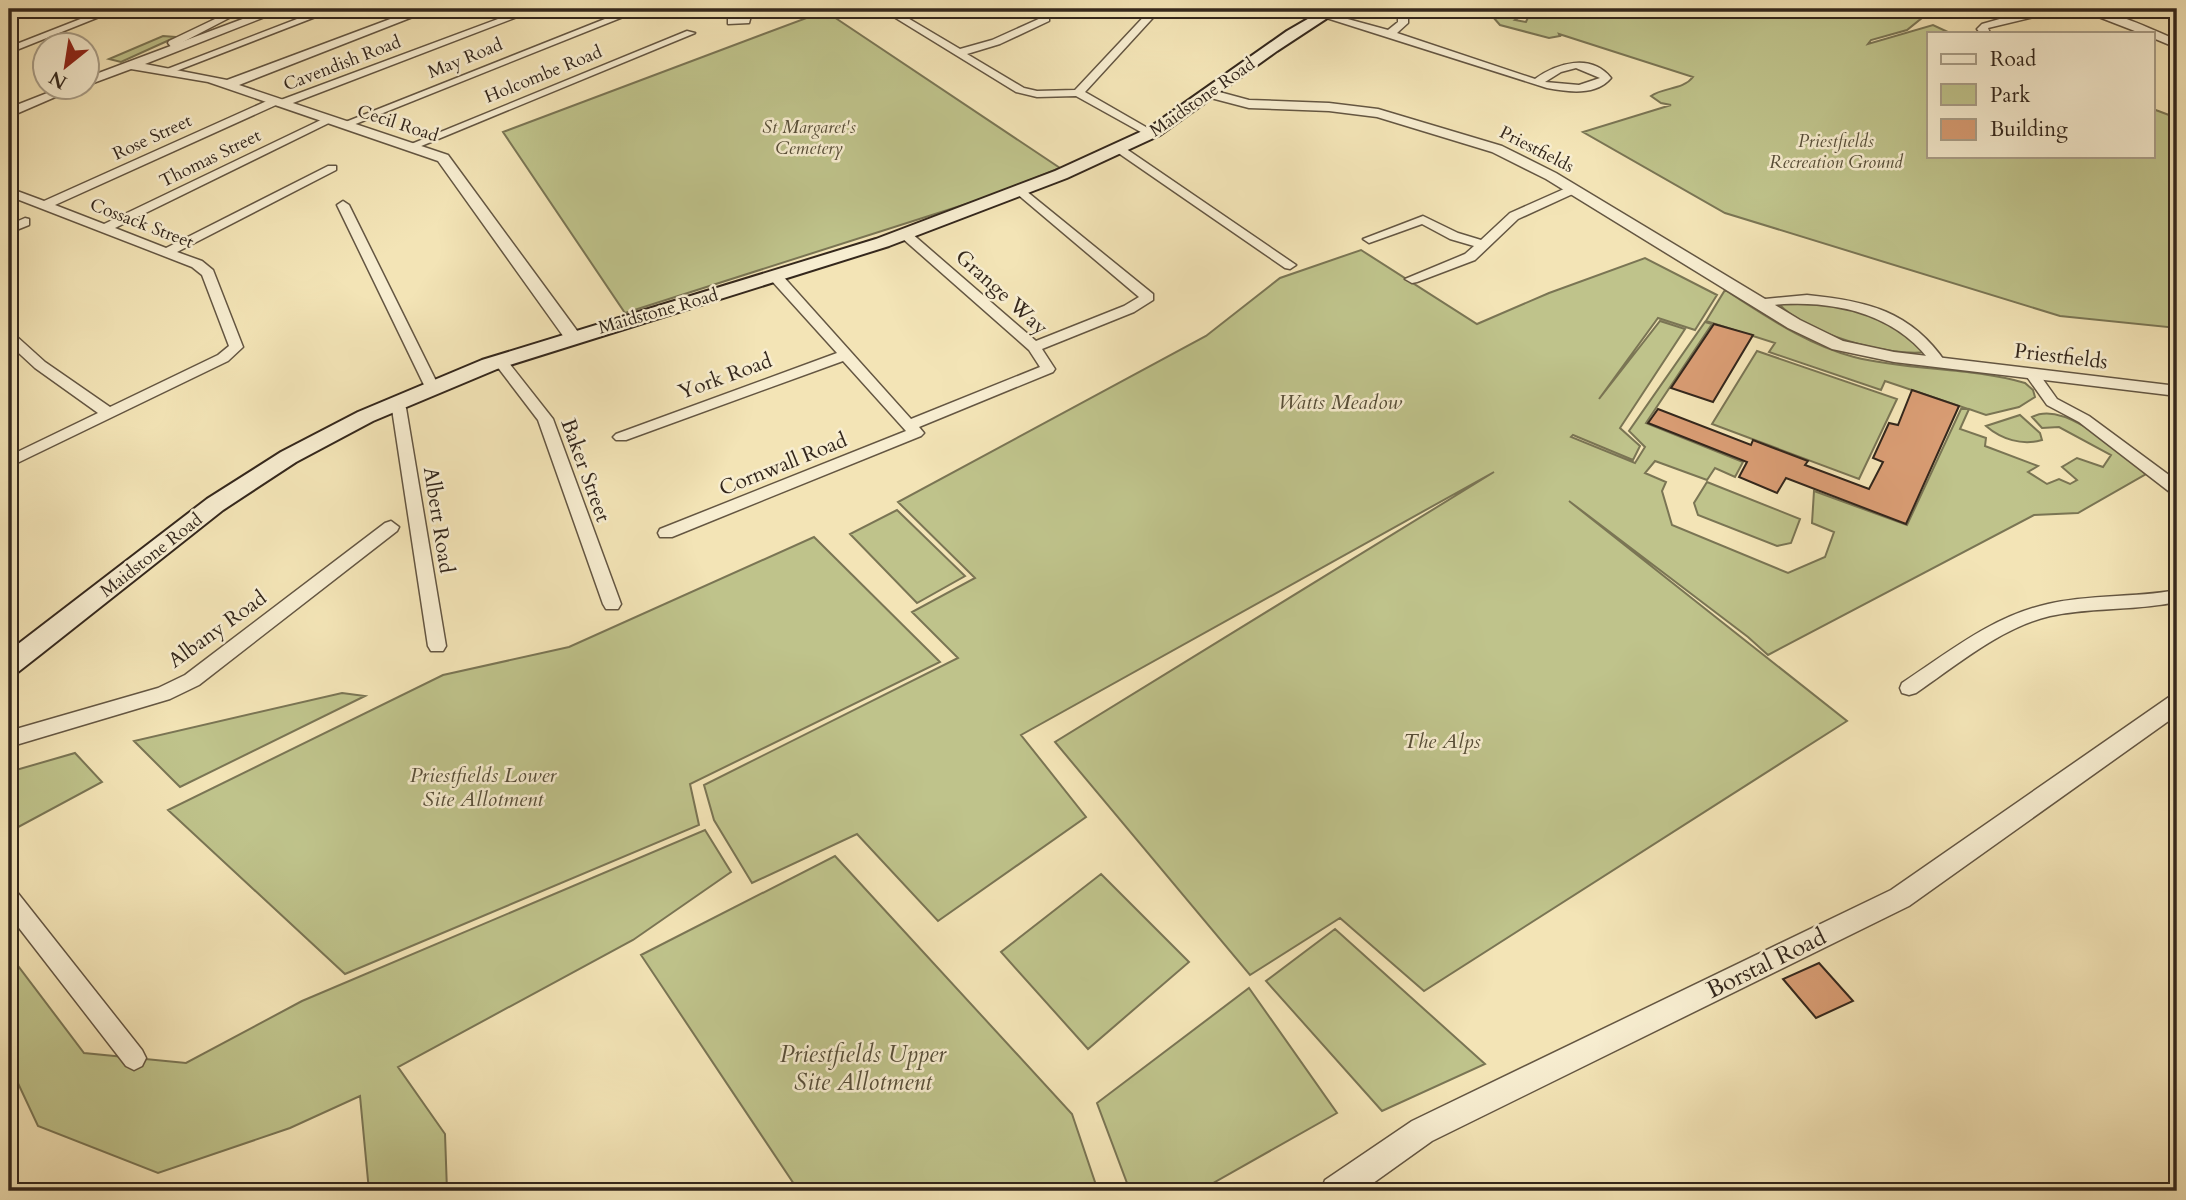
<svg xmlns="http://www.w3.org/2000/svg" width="2186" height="1200" font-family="Cardo,serif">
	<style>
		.green { fill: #bfc38b; stroke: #7a7554; stroke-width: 2 }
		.building { fill: #d89c73; stroke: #34271c; stroke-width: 2 }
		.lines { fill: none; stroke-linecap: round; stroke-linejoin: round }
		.minor-casing { stroke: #645642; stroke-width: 3 }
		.tertiary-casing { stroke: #645642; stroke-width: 3 }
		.secondary-casing { stroke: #34271c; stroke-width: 4 }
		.minor { fill: #f7edd0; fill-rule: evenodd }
		.tertiary { fill: #f7edd0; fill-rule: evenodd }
		.secondary { fill: #f7edd0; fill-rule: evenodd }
		.labels { text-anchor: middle; stroke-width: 5; stroke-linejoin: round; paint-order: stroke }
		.far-street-label { font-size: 18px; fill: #34271c; stroke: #f7edd0 }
		.far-park-label { font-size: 18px; font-style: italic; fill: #574e38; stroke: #f7edd0 }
		.street-label { font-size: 21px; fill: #34271c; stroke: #f7edd0 }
		.park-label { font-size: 21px; font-style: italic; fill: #574e38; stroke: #f7edd0 }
		.near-street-label { font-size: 24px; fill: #34271c; stroke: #f7edd0 }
		.near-park-label { font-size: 24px; font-style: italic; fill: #574e38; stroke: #f7edd0 }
	</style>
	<rect width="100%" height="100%" fill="#f3e4b6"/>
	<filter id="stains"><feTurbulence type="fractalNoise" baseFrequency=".00286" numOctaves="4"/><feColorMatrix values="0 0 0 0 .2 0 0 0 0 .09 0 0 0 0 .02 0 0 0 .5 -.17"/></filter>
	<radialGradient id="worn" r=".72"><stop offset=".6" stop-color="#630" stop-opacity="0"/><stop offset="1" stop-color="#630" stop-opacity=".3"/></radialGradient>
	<path class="green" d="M1475,9H1531L1515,20L1526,22L1531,11L1536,9H1948L1922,18L1907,30L1871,40L1868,44L1933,25L1950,33H1929V156H2153V109L2177,118V328L2060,316L1725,213L1583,132L1671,105L1661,103L1651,96C1664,87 1683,90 1693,77L1559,34L1560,36L1549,38L1500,25L1493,17L1474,12L1478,10Z
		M825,11L1060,168L982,199L625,313L503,132Z
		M163,36L176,37L121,62L109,59Z
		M1361,250L1477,324L1549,293L1645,258L1717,295L1695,330L1658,318L1599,399L1660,321L1685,329L1620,428L1640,446L1633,460L1573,435L1571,437L1635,463L1645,447L1629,431L1705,322L1712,324L1646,423L1743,462L1735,477L1715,468L1707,480L1655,461L1645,473L1666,482L1662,491L1672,525L1788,573L1825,557L1834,532L1812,523L1814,491L1907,525L1961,409H1968L1885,381L1881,390L1769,352L1775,343L1706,321L1725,290C1766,316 1807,345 1854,357C1910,371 1970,367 2025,383L2033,390L2035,397L2019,407L1986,415L1969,409L1960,429L1986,438L1985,446L2038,466L2028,472L2047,484L2059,479L2070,484L2077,480L2062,467L2077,458L2103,467L2111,455L2059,427L2042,428L2032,417C2065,399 2121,454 2146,474L2078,513L2034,515L1768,655L1748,637L1569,501L1847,721L1424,991L1340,918L1250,975L1055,742L1494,472L1021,735L1086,817L938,921L857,834L752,883L714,820L704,785L958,658L912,612L975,578L898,502L1206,336L1280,278Z
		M1815,301L1859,310L1894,325L1926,352C1888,357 1804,333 1778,303Z
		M1757,351L1897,399L1859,479L1712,424Z
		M2020,415L2040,433L2042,440C2022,446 2001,439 1986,426Z
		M1707,482L1800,519L1791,543L1777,546L1698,515L1694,503Z
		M897,510L965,576L917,603L850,534Z
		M814,537L940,662L690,784L699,825L345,974L168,810L443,675L569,647Z
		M342,693L365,696L180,787L134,741Z
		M75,753L102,782L9,832V772Z
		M705,830L731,872L633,940L398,1067L445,1134L447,1191H369L360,1096L290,1128L158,1173L38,1126L9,1064V954L84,1053L186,1063L302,1001Z
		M835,856L1072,1114L1098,1191L798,1190L641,955Z
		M1101,874L1189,962L1088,1049L1001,952Z
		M1335,929L1485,1064L1382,1111L1266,981Z
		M1249,988L1337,1113L1199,1191H1130L1097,1103Z"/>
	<path class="building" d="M1714,324L1753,335L1713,402L1671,388Z
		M1912,390L1959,406L1906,524L1786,478L1777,493L1739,477L1747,462L1648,423L1658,409L1751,445L1753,440L1771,447L1808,461L1805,465L1869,489L1883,462L1873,458L1889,423L1898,425Z
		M1819,963L1853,1001L1816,1018L1783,979Z"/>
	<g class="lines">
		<g class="minor-casing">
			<path id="minor" d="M106,9H119L9,53V47Z
				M187,9H202L229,18L179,44L181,49H173L168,43L169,41L215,19Z
				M323,9H336L171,73L162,71Z
				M525,9H538L285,106L276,105L55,205L104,224L325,118L335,120L115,228L166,248L328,166H336V170L177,252L202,261L213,270L243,347L228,361L9,467V456L98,413L35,368L9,344V333L14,334L45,362L110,407L218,355L229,346L202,275L192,267L9,196V188L44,201L269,100L278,101Z
				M630,9H643L348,127L338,125Z
				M735,9L752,12L749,23L728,24V14ZM740,14L744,15L742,18L737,19Z
				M881,9H892L899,13L929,9L906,17L960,49L992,40L1043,17H1049V21L1000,44L967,54L1024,88L1037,91L1075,90L1151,9H1161L1085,92L1158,134L1148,136L1076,96L1037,97L1016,92Z
				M1398,9H1408V23L1397,33L1535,79C1557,63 1591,53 1611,78C1596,96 1568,92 1547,88L1317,15L1322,12L1388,30L1398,22ZM1576,68L1600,78L1579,85L1545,82L1561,72Z
				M2035,9H2047L2034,17L1988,28L1990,33H1980L1977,29L1982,24Z
				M687,31L695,33L414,149L404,147Z
				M1118,145L1122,146L1296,265L1290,269L1285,268L1114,150V146Z
				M1573,185L1579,189L1577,192L1518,219L1475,260L1417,282L1412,283L1405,279L1465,254L1474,246L1450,239L1422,224L1369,243L1363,239L1423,216L1458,233L1481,240L1510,213Z
				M1020,186L1153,294V300L1134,312L1042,349L1055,369L1053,372L919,427L924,433L921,436L672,537H660L658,533L660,529L906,431L843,361L626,440H616L613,437L616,434L837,353L771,280V274H781L911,419L1040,367L1029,350L902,238V232H910L1036,341L1124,306L1139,297L1016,193L1014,190Z
				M343,201L349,205L439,387L437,390H427L425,387L337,205Z
				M25,218L29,219V225L9,233V225Z
				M1807,295C1867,301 1911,311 1946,363L1944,366H1934C1900,317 1843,301 1784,304C1774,304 1761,310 1753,303L1755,300Z
				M500,357L505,358L553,419L621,604L618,609H606L603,604L538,420L493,361Z
				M2032,370L2037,371L2057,399L2089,416L2177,481V494L2171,493L2079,422L2047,405L2025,374Z
				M395,398L400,400L406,408L446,646L443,651H431L428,646L392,409L388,403Z
				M391,521L399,527L397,531L199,685L170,699L9,747V731L158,688L185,675L385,523Z
				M2177,590V602C2135,611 2091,607 2050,616C2000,628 1957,665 1916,693L1909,695L1902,693L1900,688L1902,683C1949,652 1993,616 2048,604C2090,594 2135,598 2177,590Z
				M9,889L17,892L142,1050L146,1058L142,1066L134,1070L126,1066L9,915Z"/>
		</g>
		<g class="tertiary-casing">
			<path id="tertiary" d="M269,9H285L145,64L227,80L417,9H433L239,85L448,155L578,332L580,336L578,340H566L438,161L208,82L131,69L88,85V77Z
				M2078,9C2110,8 2148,28 2177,40V48L2153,38V33H2140Z
				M60,88H76L9,117V108Z
				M1212,90L1249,100L1329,103L1378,109L1502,146L1556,173L1800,320L1843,341L1894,352L2177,386V396L1894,362L1832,349L1788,328L1546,179L1492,152L1377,117L1329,111L1249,108L1207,97L1206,94Z
				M2177,694V715L1909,906L1432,1141L1362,1191H1321L1325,1180L1412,1121L1891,890L2169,697Z"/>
		</g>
		<g class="secondary-casing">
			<path id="secondary" d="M1325,9H1341L1277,51L1160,135L1067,178L889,246L497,369L373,421L296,462L223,510L41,654L18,672L9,675V651L207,499L281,452L358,412L482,360L876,239L1055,171L1149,128L1287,31Z"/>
		</g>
		<use href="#minor" class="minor"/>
		<use href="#tertiary" class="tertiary"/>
		<use href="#secondary" class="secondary"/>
	</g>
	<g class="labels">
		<g class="far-street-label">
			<text transform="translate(465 58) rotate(-22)" y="6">May Road</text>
			<text transform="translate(342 63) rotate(-21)" y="6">Cavendish Road</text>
			<text transform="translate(543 74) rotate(-22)" y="6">Holcombe Road</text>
			<text transform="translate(1202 97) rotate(-35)" y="6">Maidstone Road</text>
			<text transform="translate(398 123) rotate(18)" y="6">Cecil Road</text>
			<text transform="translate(152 137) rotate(-25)" y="6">Rose Street</text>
			<text transform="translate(1537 149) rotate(27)" y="6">Priestfields</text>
			<text transform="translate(210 158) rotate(-26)" y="6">Thomas Street</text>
			<text transform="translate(142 223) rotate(21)" y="6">Cossack Street</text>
			<text transform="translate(658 311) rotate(-16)" y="6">Maidstone Road</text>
			<text transform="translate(151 555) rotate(-38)" y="6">Maidstone Road</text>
		</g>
		<g class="far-park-label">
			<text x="809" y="133">St Margaret's<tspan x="809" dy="21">Cemetery</tspan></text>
			<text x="1836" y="147">Priestfields<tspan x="1836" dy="21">Recreation Ground</tspan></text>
		</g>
		<g class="street-label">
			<text transform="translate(1002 292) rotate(42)" y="7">Grange Way</text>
			<text transform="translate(2061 356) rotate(7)" y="7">Priestfields</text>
			<text transform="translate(725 376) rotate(-20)" y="7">York Road</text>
			<text transform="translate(783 464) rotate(-22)" y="7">Cornwall Road</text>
			<text transform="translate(586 470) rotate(70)" y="7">Baker Street</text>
			<text transform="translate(439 520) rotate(81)" y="7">Albert Road</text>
			<text transform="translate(217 629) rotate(-36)" y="7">Albany Road</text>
		</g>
		<g class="park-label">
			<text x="1340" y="409">Watts Meadow</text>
			<text x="1442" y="748">The Alps</text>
			<text x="483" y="782">Priestfields Lower<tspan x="483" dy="24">Site Allotment</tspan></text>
		</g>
		<g class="near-street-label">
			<text transform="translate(1766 963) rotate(-26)" y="8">Borstal Road</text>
		</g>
		<g class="near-park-label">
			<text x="863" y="1062">Priestfields Upper<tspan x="863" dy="28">Site Allotment</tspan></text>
		</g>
	</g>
	<rect width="2186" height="1200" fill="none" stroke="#f3e4b6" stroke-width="35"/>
	<rect x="10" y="10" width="2165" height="1179" fill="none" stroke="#34271c" stroke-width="3.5"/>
	<rect x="18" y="18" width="2151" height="1165" fill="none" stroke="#34271c" stroke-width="2"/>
	<rect x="1927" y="32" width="228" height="126" fill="#f7edd0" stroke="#a99e88" stroke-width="2"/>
	<rect x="1941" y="54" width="35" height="10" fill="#f7edd0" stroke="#a99e88" stroke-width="2"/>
	<text x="1990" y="66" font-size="21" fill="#34271c">Road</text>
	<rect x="1941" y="84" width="35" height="21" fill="#bfc38b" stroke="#a99e88" stroke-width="2"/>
	<text x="1990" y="102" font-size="21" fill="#34271c">Park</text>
	<rect x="1941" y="119" width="35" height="21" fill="#d89c73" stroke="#a99e88" stroke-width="2"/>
	<text x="1990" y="136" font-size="21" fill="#34271c">Building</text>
	<g transform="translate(66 66) rotate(210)"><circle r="33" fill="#f7edd0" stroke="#a99e88" stroke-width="2"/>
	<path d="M0-5L12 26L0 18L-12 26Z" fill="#8f2418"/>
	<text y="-10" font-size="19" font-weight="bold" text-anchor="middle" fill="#34271c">N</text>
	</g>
	<rect width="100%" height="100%" filter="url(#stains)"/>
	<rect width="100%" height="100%" fill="url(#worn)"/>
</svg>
